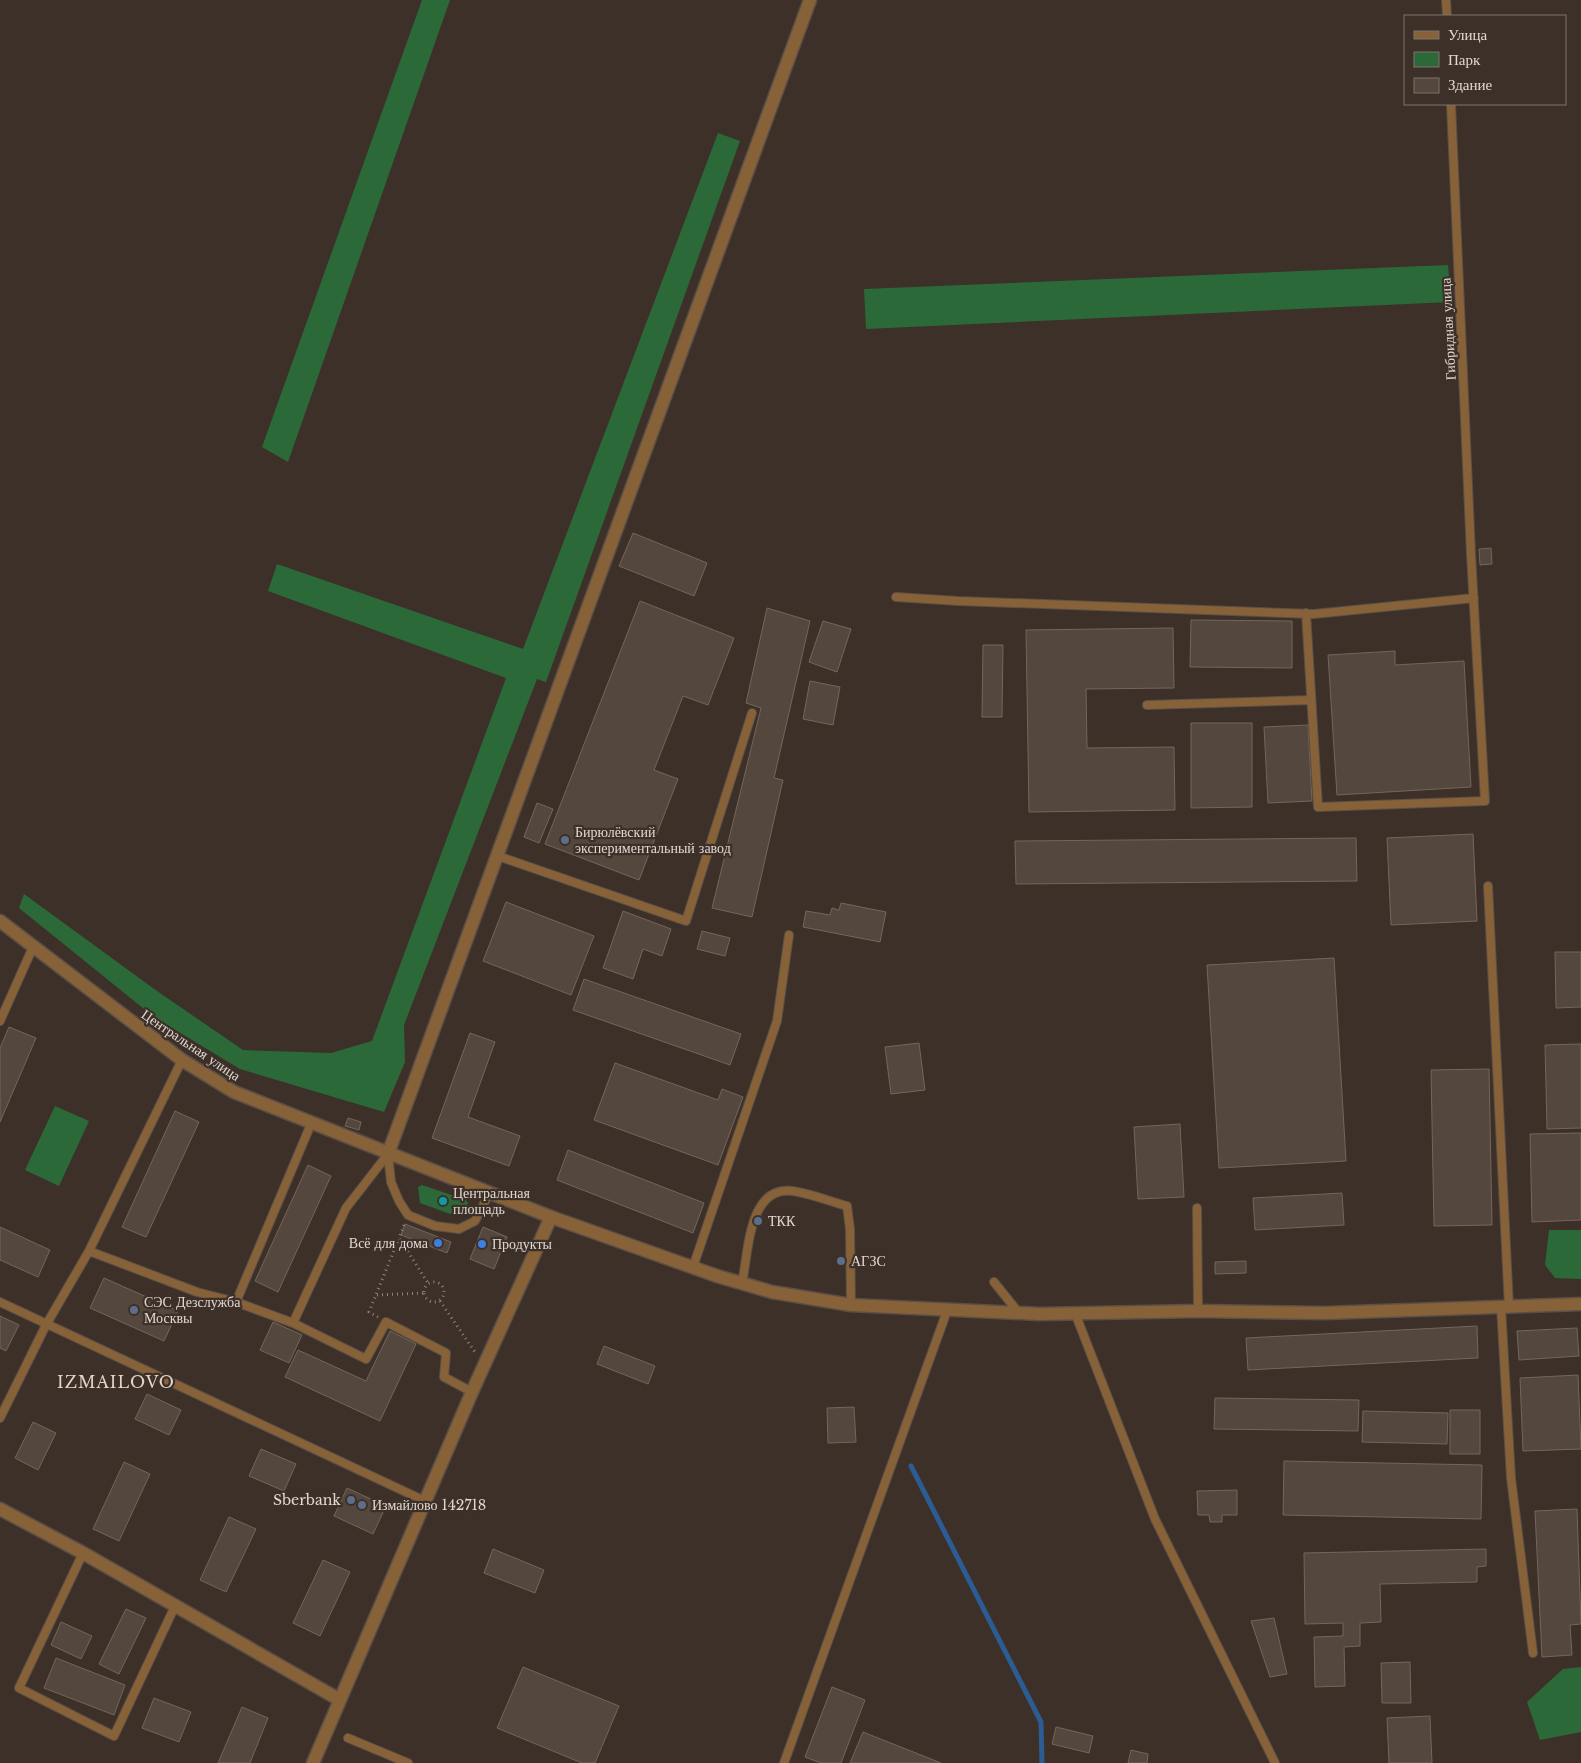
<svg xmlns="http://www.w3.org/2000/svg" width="1581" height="1763" font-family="'Libre Baskerville',serif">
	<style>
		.green { fill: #2c6939 }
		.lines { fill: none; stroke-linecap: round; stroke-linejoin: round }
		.stream { stroke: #2b5c94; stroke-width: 5 }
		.building { fill: #54473e; stroke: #74665c }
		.service-casing { stroke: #5a4e47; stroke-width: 10 }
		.minor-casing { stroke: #5a4e47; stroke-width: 15 }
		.tertiary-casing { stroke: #5a4e47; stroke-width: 15 }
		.path { stroke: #90857e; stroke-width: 3; stroke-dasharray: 1 4; stroke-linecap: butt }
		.service { stroke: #876239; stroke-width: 8 }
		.minor { stroke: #876239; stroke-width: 12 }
		.tertiary { stroke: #876239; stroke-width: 12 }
		.service-dot { fill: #5c6f8a; stroke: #3d3028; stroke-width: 2 }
		.culture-dot { fill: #0f9aa8; stroke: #3d3028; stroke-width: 2 }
		.shop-dot { fill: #3f7fe0; stroke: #3d3028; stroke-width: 2 }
		.labels { text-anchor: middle; stroke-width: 4.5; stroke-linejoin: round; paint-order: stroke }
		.street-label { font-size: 14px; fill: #e0d8d2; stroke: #3d3028 }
		.poi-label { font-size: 14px; fill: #e0d8d2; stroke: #3d3028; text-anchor: start }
		.quarter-label { font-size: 16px; letter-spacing: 1px; fill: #e5d4c9; stroke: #3d3028 }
	</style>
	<rect width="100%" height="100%" fill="#3d3028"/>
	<path class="green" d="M422,0H450L288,462L262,447Z
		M718,133L740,141L546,682L537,679L404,1025L405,1062L384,1112L240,1069L154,1017L19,908L24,894L157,991L243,1050L331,1053L372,1041L506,678L268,591L277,564L523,649Z
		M1448,265L1451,302L866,329L864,289Z
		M55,1106L89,1121L59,1186L25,1170Z
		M422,1185L466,1200L468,1203L463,1214L453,1215L420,1203L418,1187Z
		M1549,1230H1581V1279L1555,1278L1545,1265Z
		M1581,1667V1732L1540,1740L1527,1702L1563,1669Z"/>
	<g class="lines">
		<path class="stream" d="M911,1466L1041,1722L1042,1763"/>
	</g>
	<path class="building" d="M633,533L707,563L694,596L619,566Z
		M1491,548L1492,564L1480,565L1479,549Z
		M640,601L734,638L708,705L683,696L654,770L678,779L639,880L545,844Z
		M767,608L810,621L774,778L783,780L752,917L712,908L761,708L746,703Z
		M1191,620L1292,621V668L1190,667Z
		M823,621L851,629L837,672L809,662Z
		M1173,628L1174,688L1086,689L1087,748L1174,747L1175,810L1029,812L1026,630Z
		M983,645H1003L1002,717H982Z
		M1395,651V665L1464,661L1471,787L1337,795L1328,655Z
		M810,681L840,687L833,725L803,719Z
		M1191,723H1252V807L1191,808Z
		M1308,725L1312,801L1268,803L1264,727Z
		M537,803L553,809L539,843L524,837Z
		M1473,834L1477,921L1391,925L1387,838Z
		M1356,838L1357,881L1016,884L1015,841Z
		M506,902L594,936L571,995L483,961Z
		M841,903L886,912L880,942L803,927L806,911L830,915L832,908L839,910Z
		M623,911L671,929L662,956L643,949L633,979L603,968Z
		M702,931L730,938L725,956L697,949Z
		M1555,952H1581V1007L1556,1008Z
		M1334,958L1346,1161L1219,1168L1207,965Z
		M584,979L741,1034L730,1065L573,1010Z
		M9,1027L36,1038L0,1122V1048Z
		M470,1033L495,1042L468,1117L520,1136L509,1166L432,1138Z
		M919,1043L925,1090L891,1094L885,1047Z
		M1581,1044V1128L1547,1129L1545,1045Z
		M615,1063L718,1100L722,1089L743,1097L718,1165L594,1120Z
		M1489,1069L1492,1225L1434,1226L1431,1070Z
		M175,1111L199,1122L146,1237L122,1227Z
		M348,1118L361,1122L359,1130L345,1126Z
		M1180,1124L1184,1197L1138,1199L1134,1127Z
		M1581,1133V1220L1532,1222L1530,1134Z
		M568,1150L704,1203L693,1233L557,1180Z
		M308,1165L331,1176L278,1292L255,1281Z
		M1342,1193L1344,1225L1255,1230L1253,1198Z
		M405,1224L451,1242L447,1253L401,1235Z
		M0,1227L50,1250L38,1277L0,1260Z
		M483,1227L507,1237L494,1269L470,1259Z
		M1246,1261V1273L1215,1274V1262Z
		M104,1278L178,1311L164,1341L90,1308Z
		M0,1316L19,1325L6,1351L0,1348Z
		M273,1322L302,1335L289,1363L260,1350Z
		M1477,1326L1478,1358L1248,1370L1246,1338Z
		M1577,1328L1579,1356L1519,1360L1517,1331Z
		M390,1331L416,1344L380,1421L285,1377L298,1350L366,1381Z
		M604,1346L655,1366L648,1384L597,1364Z
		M1578,1375L1581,1449L1523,1451L1520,1378Z
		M147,1394L181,1410L169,1435L135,1419Z
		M1215,1398L1359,1400L1358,1431L1214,1429Z
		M854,1407L856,1442L828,1443L827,1408Z
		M1450,1410H1480V1454H1450Z
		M1363,1411L1448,1413L1447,1444L1362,1442Z
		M33,1422L56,1433L38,1470L15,1458Z
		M261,1449L296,1464L284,1491L249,1476Z
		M1284,1461L1482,1465L1481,1519L1283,1515Z
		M124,1462L150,1474L119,1541L93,1529Z
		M347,1488L386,1506L373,1534L334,1516Z
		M1237,1490V1515H1222V1522H1210L1209,1515H1198L1197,1491Z
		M1577,1509L1581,1624L1570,1625L1572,1655L1542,1657L1535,1511Z
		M229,1517L256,1529L226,1592L200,1580Z
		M493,1549L544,1570L535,1593L484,1573Z
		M1486,1549V1566L1477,1567V1582L1380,1584L1381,1622L1360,1623V1646L1344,1647L1345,1686L1315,1687L1314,1637L1343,1636V1623L1305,1624L1304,1553Z
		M323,1560L350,1572L320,1636L293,1623Z
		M126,1609L146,1618L119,1674L99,1664Z
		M1274,1618L1287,1674L1270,1677L1251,1621Z
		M61,1622L92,1636L81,1659L51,1645Z
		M56,1658L125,1685L114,1715L44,1688Z
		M1410,1662L1411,1703H1382L1381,1663Z
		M523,1667L619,1706L595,1763H582L497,1728Z
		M832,1687L865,1700L841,1763H821L805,1757Z
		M154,1698L191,1712L179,1742L142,1728Z
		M242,1707L268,1718L250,1763H218Z
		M1430,1716L1432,1763H1389L1387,1718Z
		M1056,1727L1093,1736L1089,1753L1052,1744Z
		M863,1732L941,1763H850Z
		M1131,1750L1148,1754L1147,1763H1128Z"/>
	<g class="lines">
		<g class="service-casing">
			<path id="service" d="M1446,0L1447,16
				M896,597L958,601L1314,614L1474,598
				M1306,613L1318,807L1485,801L1471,554L1451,104
				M1147,705L1311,700
				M498,856L686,921L752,713
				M1488,886L1509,1307
				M0,1021L33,947
				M388,1154L391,1182L399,1201L408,1215L435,1226L459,1229L475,1221L489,1194
				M1197,1208L1198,1311
				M89,1251L182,1060
				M693,1267L777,1021L789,935
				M994,1282L1019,1313
				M742,1283C749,1251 748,1180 798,1192C815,1195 831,1202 847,1206L850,1229L851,1305
				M0,1302L425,1501
				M236,1302L311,1124
				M1501,1307L1511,1478L1533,1653
				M1075,1313L1155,1519L1275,1763
				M293,1323L366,1359L386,1322L446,1353L444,1377L472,1392
				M0,1418L46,1325L89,1251L197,1292L236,1302L293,1323L346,1208L388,1154
				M83,1553L19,1688L114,1736L175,1606
				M348,1738L408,1763
				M784,1763L947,1311"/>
		</g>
		<g class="minor-casing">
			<path id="minor" d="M0,1509L83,1553L340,1700
				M313,1763L472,1392L551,1217"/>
		</g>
		<g class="tertiary-casing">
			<path id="tertiary" d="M0,921L182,1060L234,1092L551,1217L717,1276L772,1292L851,1305L1040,1314L1198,1311L1325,1313L1581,1304
				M388,1154L810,0"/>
		</g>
		<path class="path" d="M404,1225L399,1238L428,1283
			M424 1292a10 10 0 1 1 20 0a10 10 0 1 1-20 0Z
			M377,1295L424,1293
			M440,1301L475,1352
			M378,1317L369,1312L399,1238"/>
		<use href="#service" class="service"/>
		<use href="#minor" class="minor"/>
		<use href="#tertiary" class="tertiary"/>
	</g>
	<g class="service-dot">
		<circle cx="565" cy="840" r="5"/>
		<circle cx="758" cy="1221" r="5"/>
		<circle cx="841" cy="1261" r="5"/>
		<circle cx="134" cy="1310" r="5"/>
		<circle cx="351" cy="1500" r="5"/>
		<circle cx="362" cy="1505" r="5"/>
	</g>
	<circle class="culture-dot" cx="443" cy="1201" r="5"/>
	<g class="shop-dot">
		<circle cx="438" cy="1243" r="5"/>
		<circle cx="482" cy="1244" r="5"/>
	</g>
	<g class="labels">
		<g class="street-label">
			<text transform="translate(1448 329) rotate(-93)" y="5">Гибридная улица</text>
			<text transform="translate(191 1045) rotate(34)" y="5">Центральная улица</text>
		</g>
		<g class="poi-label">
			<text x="575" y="837">Бирюлёвский<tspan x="575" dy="16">экспериментальный завод</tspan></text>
			<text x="453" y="1198">Центральная<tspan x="453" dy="16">площадь</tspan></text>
			<text x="768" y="1226">ТКК</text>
			<text x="428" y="1248" text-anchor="end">Всё для дома</text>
			<text x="492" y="1249">Продукты</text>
			<text x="851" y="1266">АГЗС</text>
			<text x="144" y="1307">СЭС Дезслужба<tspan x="144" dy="16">Москвы</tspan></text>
			<text x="341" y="1505" text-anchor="end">Sberbank</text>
			<text x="372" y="1510">Измайлово 142718</text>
		</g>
		<g class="quarter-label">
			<text x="116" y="1388">IZMAILOVO</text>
		</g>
	</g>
	<rect x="1404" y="15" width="162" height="90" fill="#3d3028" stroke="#7e736c"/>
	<rect x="1414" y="31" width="25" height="8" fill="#876239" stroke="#7e736c"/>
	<text x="1448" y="40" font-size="15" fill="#e0d8d2">Улица</text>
	<rect x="1414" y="52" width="25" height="15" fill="#2c6939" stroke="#7e736c"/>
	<text x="1448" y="65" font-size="15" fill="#e0d8d2">Парк</text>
	<rect x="1414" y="78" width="25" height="15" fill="#54473e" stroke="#7e736c"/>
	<text x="1448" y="90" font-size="15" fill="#e0d8d2">Здание</text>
</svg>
